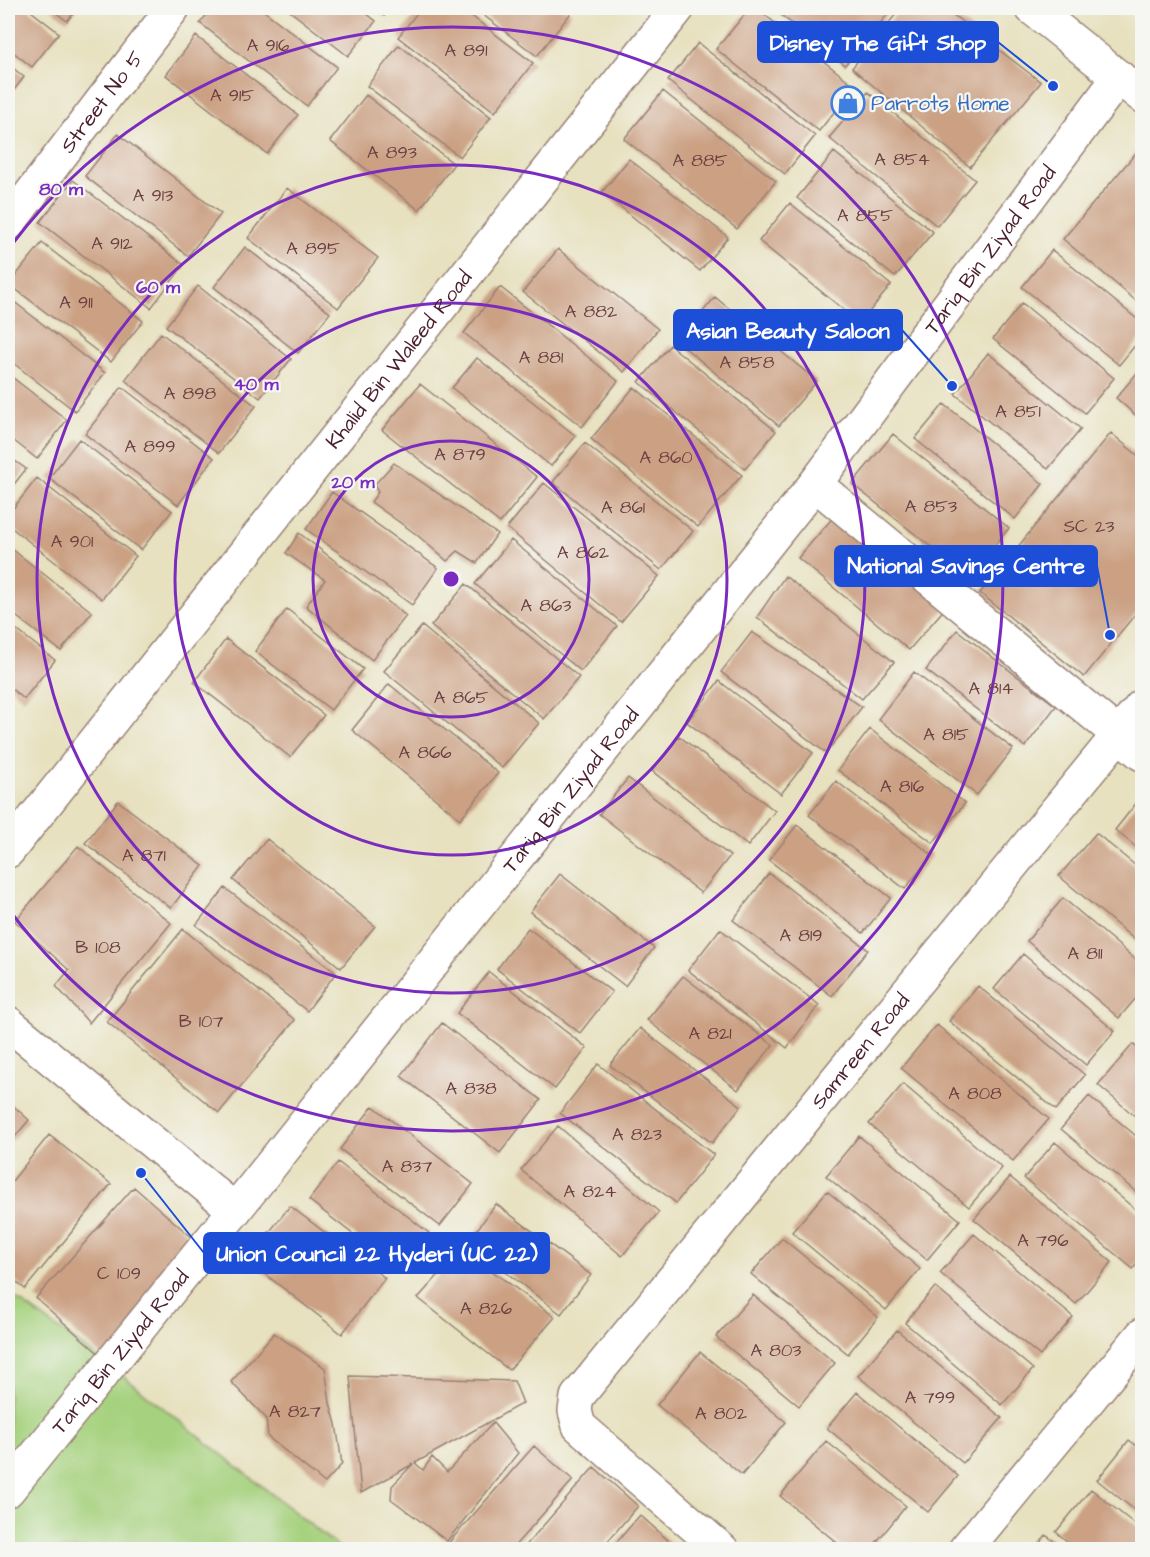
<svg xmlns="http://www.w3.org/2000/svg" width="1150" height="1557" font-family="'Architects Daughter',sans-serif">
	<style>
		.green { fill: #a6d17e; stroke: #787854; stroke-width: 1.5 }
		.building { fill: #cba083 }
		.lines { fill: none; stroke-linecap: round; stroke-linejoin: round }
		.minor-casing { stroke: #988075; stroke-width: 36 }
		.tertiary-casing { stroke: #988075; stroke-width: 36 }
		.minor { stroke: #fff; stroke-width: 33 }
		.tertiary { stroke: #fff; stroke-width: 33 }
		.ring { fill: none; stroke: #7b2cbf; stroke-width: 3 }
		.labels { text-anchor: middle; stroke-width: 4.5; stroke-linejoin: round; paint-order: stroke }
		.number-label { font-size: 18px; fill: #6a3f41 }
		.street-label { font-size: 21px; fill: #4a1f2b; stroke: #f6f6f2 }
		.shop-label { font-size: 21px; fill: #366cbe; stroke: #f6f6f2; text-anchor: start }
		.centre { fill: #7b2cbf; stroke: #f6f6f2; stroke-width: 3 }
		.ring-label { font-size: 18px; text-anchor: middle; font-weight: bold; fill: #7b2cbf; stroke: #f6f6f2; stroke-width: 4.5; stroke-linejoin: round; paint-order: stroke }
		.leader { fill: none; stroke: #1d4ed8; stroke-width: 2 }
		.callout-dot { fill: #1d4ed8; stroke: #f6f6f2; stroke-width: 2 }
		.callout { fill: #1d4ed8; stroke: #1d4ed8; stroke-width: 2 }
		.callout-label { font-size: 22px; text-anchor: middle; font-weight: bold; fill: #fff }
	</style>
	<rect width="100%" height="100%" fill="#f6f6f2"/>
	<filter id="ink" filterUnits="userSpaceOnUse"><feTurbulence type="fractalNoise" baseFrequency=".0167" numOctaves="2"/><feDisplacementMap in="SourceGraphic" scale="12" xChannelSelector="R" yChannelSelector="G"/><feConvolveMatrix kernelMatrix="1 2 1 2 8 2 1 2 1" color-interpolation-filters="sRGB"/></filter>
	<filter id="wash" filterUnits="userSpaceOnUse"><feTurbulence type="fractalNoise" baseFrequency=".008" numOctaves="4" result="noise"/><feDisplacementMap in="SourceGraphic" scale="24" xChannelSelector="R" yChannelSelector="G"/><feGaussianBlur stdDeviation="1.35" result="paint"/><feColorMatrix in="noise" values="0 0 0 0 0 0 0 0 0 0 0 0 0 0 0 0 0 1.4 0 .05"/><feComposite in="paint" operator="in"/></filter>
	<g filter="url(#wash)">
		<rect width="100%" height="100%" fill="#e7e1bf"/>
		<path class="green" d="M8,1293L109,1365L341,1549H8Z"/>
		<g id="blocks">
			<path class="building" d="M8,8H27L59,33L32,67L8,48Z
				M50,8H78L67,21Z
				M212,8H260L337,67L307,106L200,23Z
				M286,8H359L376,21L348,56Z
				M373,8H391L384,16Z
				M421,8H461L533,63L495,112L398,37Z
				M474,8H564L571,13L537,56Z
				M750,8H756L855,86L819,131L716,49Z
				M772,8H893L845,65Z
				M901,8H944L1041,82L970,167L852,68Z
				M196,36L298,115L267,154L166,75Z
				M698,43L815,136L785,174L668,81Z
				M399,45L491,117L460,157L367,86Z
				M8,64L24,77L8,98Z
				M663,91L776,181L737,229L624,139Z
				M868,92L975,180L937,226L829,138Z
				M366,95L454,164L419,210L330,141Z
				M118,134L221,214L188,256L85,176Z
				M1140,148L1142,150V306L1063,239Z
				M834,152L933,232L895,277L797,198Z
				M629,159L728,237L700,271L602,192Z
				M73,180L184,265L151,308L40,222Z
				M287,188L378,258L338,308L248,238Z
				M790,203L891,285L860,323L759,241Z
				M42,243L143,321L111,362L9,284Z
				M245,247L330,313L298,353L214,287Z
				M558,249L658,329L624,372L523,292Z
				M1052,250L1142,323V337L1119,365L1022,287Z
				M198,286L291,359L260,398L166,326Z
				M500,287L618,381L582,427L464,333Z
				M8,297L105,373L75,411L8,359Z
				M715,297L817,381L779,426L678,342Z
				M1022,303L1114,378L1085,413L993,339Z
				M161,333L256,406L219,453L125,380Z
				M670,345L776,431L745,469L639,382Z
				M988,353L1081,429L1048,469L955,394Z
				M477,358L576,436L551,466L452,388Z
				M1142,367V421L1116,398Z
				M8,374L67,420L37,459L8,436Z
				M420,384L537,477L500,523L382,430Z
				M122,387L214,458L178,505L85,434Z
				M634,387L742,475L698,527L591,439Z
				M944,404L1043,484L1015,519L915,439Z
				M1111,433L1142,459V606L1084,677L980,593Z
				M893,434L1009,528L969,577L852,484Z
				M79,439L172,511L141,550L49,478Z
				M585,443L693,531L661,570L553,482Z
				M8,456L26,469L8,492Z
				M394,463L497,534L477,563L458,551L447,561L416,534L371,502L378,492L374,485Z
				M37,478L136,556L102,599L8,525V515Z
				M544,483L659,576L621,622L507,528Z
				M332,492L438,568L412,605L306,529Z
				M836,514L947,606L909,650L798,558Z
				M299,533L406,616L372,660L306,606L325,580L286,553Z
				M511,540L617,626L581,671L475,584Z
				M8,546L92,612L61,651L8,610Z
				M785,576L894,662L862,699L757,617Z
				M466,584L579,677L544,719L431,626Z
				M287,609L363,669L331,710L255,651Z
				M8,623L55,660L24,699L8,686Z
				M422,626L539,723L502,768L384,671Z
				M957,630L1056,706L1025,747L926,670Z
				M752,632L862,707L826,753L721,672Z
				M226,639L324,715L290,757L194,682Z
				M914,672L1013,749L977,795L878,719Z
				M719,681L813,753L781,794L687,722Z
				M389,684L498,773L460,819L352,730Z
				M870,729L965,803L933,843L838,770Z
				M679,736L775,811L748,846L652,771Z
				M628,778L730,856L701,893L599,814Z
				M836,781L932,855L905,889L809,815Z
				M1142,796V852L1115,830Z
				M118,801L203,866L171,908L85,843Z
				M797,825L891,898L863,933L769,860Z
				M1096,833L1142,871V946L1059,876Z
				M267,839L375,926L341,968L233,880Z
				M78,846L171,923L89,1023L56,986L69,970L15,921Z
				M769,873L868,950L832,996L733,920Z
				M560,874L654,948L625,986L530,912Z
				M225,888L336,973L307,1011L196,925Z
				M1063,898L1142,965V991L1119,1018L1027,941Z
				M528,928L612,992L580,1033L497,969Z
				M183,929L295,1020L219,1113L107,1022Z
				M720,929L819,1005L787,1048L688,970Z
				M1023,954L1115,1031L1086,1065L994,989Z
				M489,972L587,1048L555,1089L457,1013Z
				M683,976L773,1045L738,1090L647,1020Z
				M978,986L1085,1075L1056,1110L949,1021Z
				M442,1023L541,1100L500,1153L401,1076Z
				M937,1025L1049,1119L1013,1161L901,1068Z
				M640,1028L741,1106L712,1143L610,1065Z
				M1133,1044L1142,1053V1122L1098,1085Z
				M598,1064L714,1155L676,1203L560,1113Z
				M903,1084L1002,1168L969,1207L869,1124Z
				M1089,1096L1142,1141V1197L1061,1129Z
				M8,1101L29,1120L8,1145Z
				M373,1106L473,1184L440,1226L340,1149Z
				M558,1126L659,1212L622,1256L521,1170Z
				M49,1135L111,1184L25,1289L8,1275V1186Z
				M859,1136L960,1220L927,1260L826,1176Z
				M1055,1142L1142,1215V1257L1133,1269L1024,1178Z
				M338,1162L429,1233L399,1270L309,1200Z
				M1010,1177L1112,1262L1076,1304L974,1219Z
				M134,1187L203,1247L105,1359L36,1298Z
				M827,1191L920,1269L886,1310L792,1232Z
				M496,1204L591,1275L561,1314L467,1243Z
				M290,1206L385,1278L342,1334L247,1260Z
				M974,1234L1073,1317L1040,1356L940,1273Z
				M782,1238L878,1317L848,1354L751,1274Z
				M462,1249L555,1317L509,1370L418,1298Z
				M935,1287L1033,1369L1002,1405L905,1323Z
				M753,1295L835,1363L799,1406L716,1337Z
				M897,1330L1002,1418L963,1463L858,1376Z
				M274,1333L325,1368L330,1403L336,1424L342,1464L325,1483L268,1437L266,1418L231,1382Z
				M700,1352L786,1422L742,1475L657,1405Z
				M350,1376L514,1381L523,1403L415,1463L423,1470L432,1457L447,1472L493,1423L518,1453L447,1541L391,1499L392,1486L413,1464L361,1493Z
				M857,1392L958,1476L928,1512L827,1428Z
				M1129,1440L1142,1450V1516L1097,1480Z
				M826,1441L906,1506L870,1550H846L780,1496Z
				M534,1446L573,1480L511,1550L444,1548Z
				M594,1467L638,1506L600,1550H522Z
				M1091,1489L1142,1530V1550H1078L1056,1532Z
				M640,1515L679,1550H610Z
				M1046,1535L1065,1550H1034Z"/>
		</g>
	</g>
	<g filter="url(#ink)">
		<use href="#blocks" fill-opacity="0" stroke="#988075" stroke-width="1.5"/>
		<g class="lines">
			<g class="minor-casing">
				<g id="minor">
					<path d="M1032,8L1142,96"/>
					<path id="s1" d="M8,224L173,8"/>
					<path d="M815,484L1142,754"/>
					<path id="s2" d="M8,851L678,8"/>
					<path d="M8,1023L235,1210"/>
					<path id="s3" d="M722,1550L579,1426L575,1411L577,1397L1142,706"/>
					<path d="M965,1550L1142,1335"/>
				</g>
			</g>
			<g class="tertiary-casing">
				<g id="tertiary">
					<path id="s4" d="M8,1490L235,1210L815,484L1119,77"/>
				</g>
			</g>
			<use href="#minor" class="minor"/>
			<use href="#tertiary" class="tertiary"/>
		</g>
	</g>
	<g class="ring">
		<circle cx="451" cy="579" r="138"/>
		<circle cx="451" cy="579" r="276"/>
		<circle cx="451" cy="579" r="414"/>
		<path d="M10 247A552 552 0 1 1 10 911"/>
	</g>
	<defs>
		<g id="shop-ring" transform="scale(1.725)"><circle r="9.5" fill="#f6f6f2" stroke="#3f7fe0" stroke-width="1.5"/><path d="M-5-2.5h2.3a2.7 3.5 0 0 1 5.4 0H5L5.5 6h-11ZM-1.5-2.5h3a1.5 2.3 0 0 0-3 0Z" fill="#3f7fe0"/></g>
	</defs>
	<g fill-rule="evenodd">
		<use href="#shop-ring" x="848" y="103"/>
	</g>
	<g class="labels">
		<g class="number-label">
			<text x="268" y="51">A 916</text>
			<text x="466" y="56">A 891</text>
			<text x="232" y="101">A 915</text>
			<text x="392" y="158">A 893</text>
			<text x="902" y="165">A 854</text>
			<text x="700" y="166">A 885</text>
			<text x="153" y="201">A 913</text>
			<text x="865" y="221">A 855</text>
			<text x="112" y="249">A 912</text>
			<text x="313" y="254">A 895</text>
			<text x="76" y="308">A 911</text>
			<text x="591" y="317">A 882</text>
			<text x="541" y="363">A 881</text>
			<text x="747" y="368">A 858</text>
			<text x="190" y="399">A 898</text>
			<text x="1018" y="417">A 851</text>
			<text x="150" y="452">A 899</text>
			<text x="460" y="460">A 879</text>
			<text x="666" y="463">A 860</text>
			<text x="931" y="512">A 853</text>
			<text x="623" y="513">A 861</text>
			<text x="1089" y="532">SC 23</text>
			<text x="72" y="547">A 901</text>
			<text x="583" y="558">A 862</text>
			<text x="546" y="611">A 863</text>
			<text x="991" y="694">A 814</text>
			<text x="461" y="703">A 865</text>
			<text x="946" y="740">A 815</text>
			<text x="425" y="758">A 866</text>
			<text x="902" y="792">A 816</text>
			<text x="144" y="861">A 871</text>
			<text x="801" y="941">A 819</text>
			<text x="98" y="953">B 108</text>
			<text x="1085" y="959">A 811</text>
			<text x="201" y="1027">B 107</text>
			<text x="710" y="1039">A 821</text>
			<text x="471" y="1094">A 838</text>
			<text x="975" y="1099">A 808</text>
			<text x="637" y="1140">A 823</text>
			<text x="407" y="1172">A 837</text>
			<text x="590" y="1197">A 824</text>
			<text x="1043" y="1246">A 796</text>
			<text x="119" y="1279">C 109</text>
			<text x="486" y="1314">A 826</text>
			<text x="776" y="1356">A 803</text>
			<text x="930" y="1403">A 799</text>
			<text x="295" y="1417">A 827</text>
			<text x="721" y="1419">A 802</text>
		</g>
		<g class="street-label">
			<text dy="7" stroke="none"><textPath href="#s1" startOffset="154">Street No 5</textPath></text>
			<text dy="7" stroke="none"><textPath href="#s4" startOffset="1582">Tariq Bin Ziyad Road</textPath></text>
			<text dy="7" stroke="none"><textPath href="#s2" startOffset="628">Khalid Bin Waleed Road</textPath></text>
			<text dy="7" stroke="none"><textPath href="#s4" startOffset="898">Tariq Bin Ziyad Road</textPath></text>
			<text dy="7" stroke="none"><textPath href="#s3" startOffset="666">Samreen Road</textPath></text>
			<text dy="7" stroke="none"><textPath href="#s4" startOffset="178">Tariq Bin Ziyad Road</textPath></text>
		</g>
		<g class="shop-label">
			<text x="871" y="110">Parrots Home</text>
		</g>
	</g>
	<circle cx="451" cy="579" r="9" class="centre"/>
	<g class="ring-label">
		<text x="61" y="195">80 m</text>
		<text x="158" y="293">60 m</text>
		<text x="256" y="390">40 m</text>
		<text x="353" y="488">20 m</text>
	</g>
	<path class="leader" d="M1053 86L998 42M952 386L902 330M1110 635L1097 566M141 1173L204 1253"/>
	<g class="callout-dot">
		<circle cx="1053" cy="86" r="6"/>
		<circle cx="952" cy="386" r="6"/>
		<circle cx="1110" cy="635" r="6"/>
		<circle cx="141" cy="1173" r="6"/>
	</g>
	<g class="callout">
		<rect x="758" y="22" width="240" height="40" rx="6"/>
		<rect x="674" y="310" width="228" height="40" rx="6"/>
		<rect x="835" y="546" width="262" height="40" rx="6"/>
		<rect x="204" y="1233" width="345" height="40" rx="6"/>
	</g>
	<g class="callout-label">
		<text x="878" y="50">Disney The Gift Shop</text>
		<text x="788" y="338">Asian Beauty Saloon</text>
		<text x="966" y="573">National Savings Centre</text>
		<text x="377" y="1261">Union Council 22 Hyderi (UC 22)</text>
	</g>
	<rect width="1150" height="1557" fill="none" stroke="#f6f6f2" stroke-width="30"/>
</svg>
